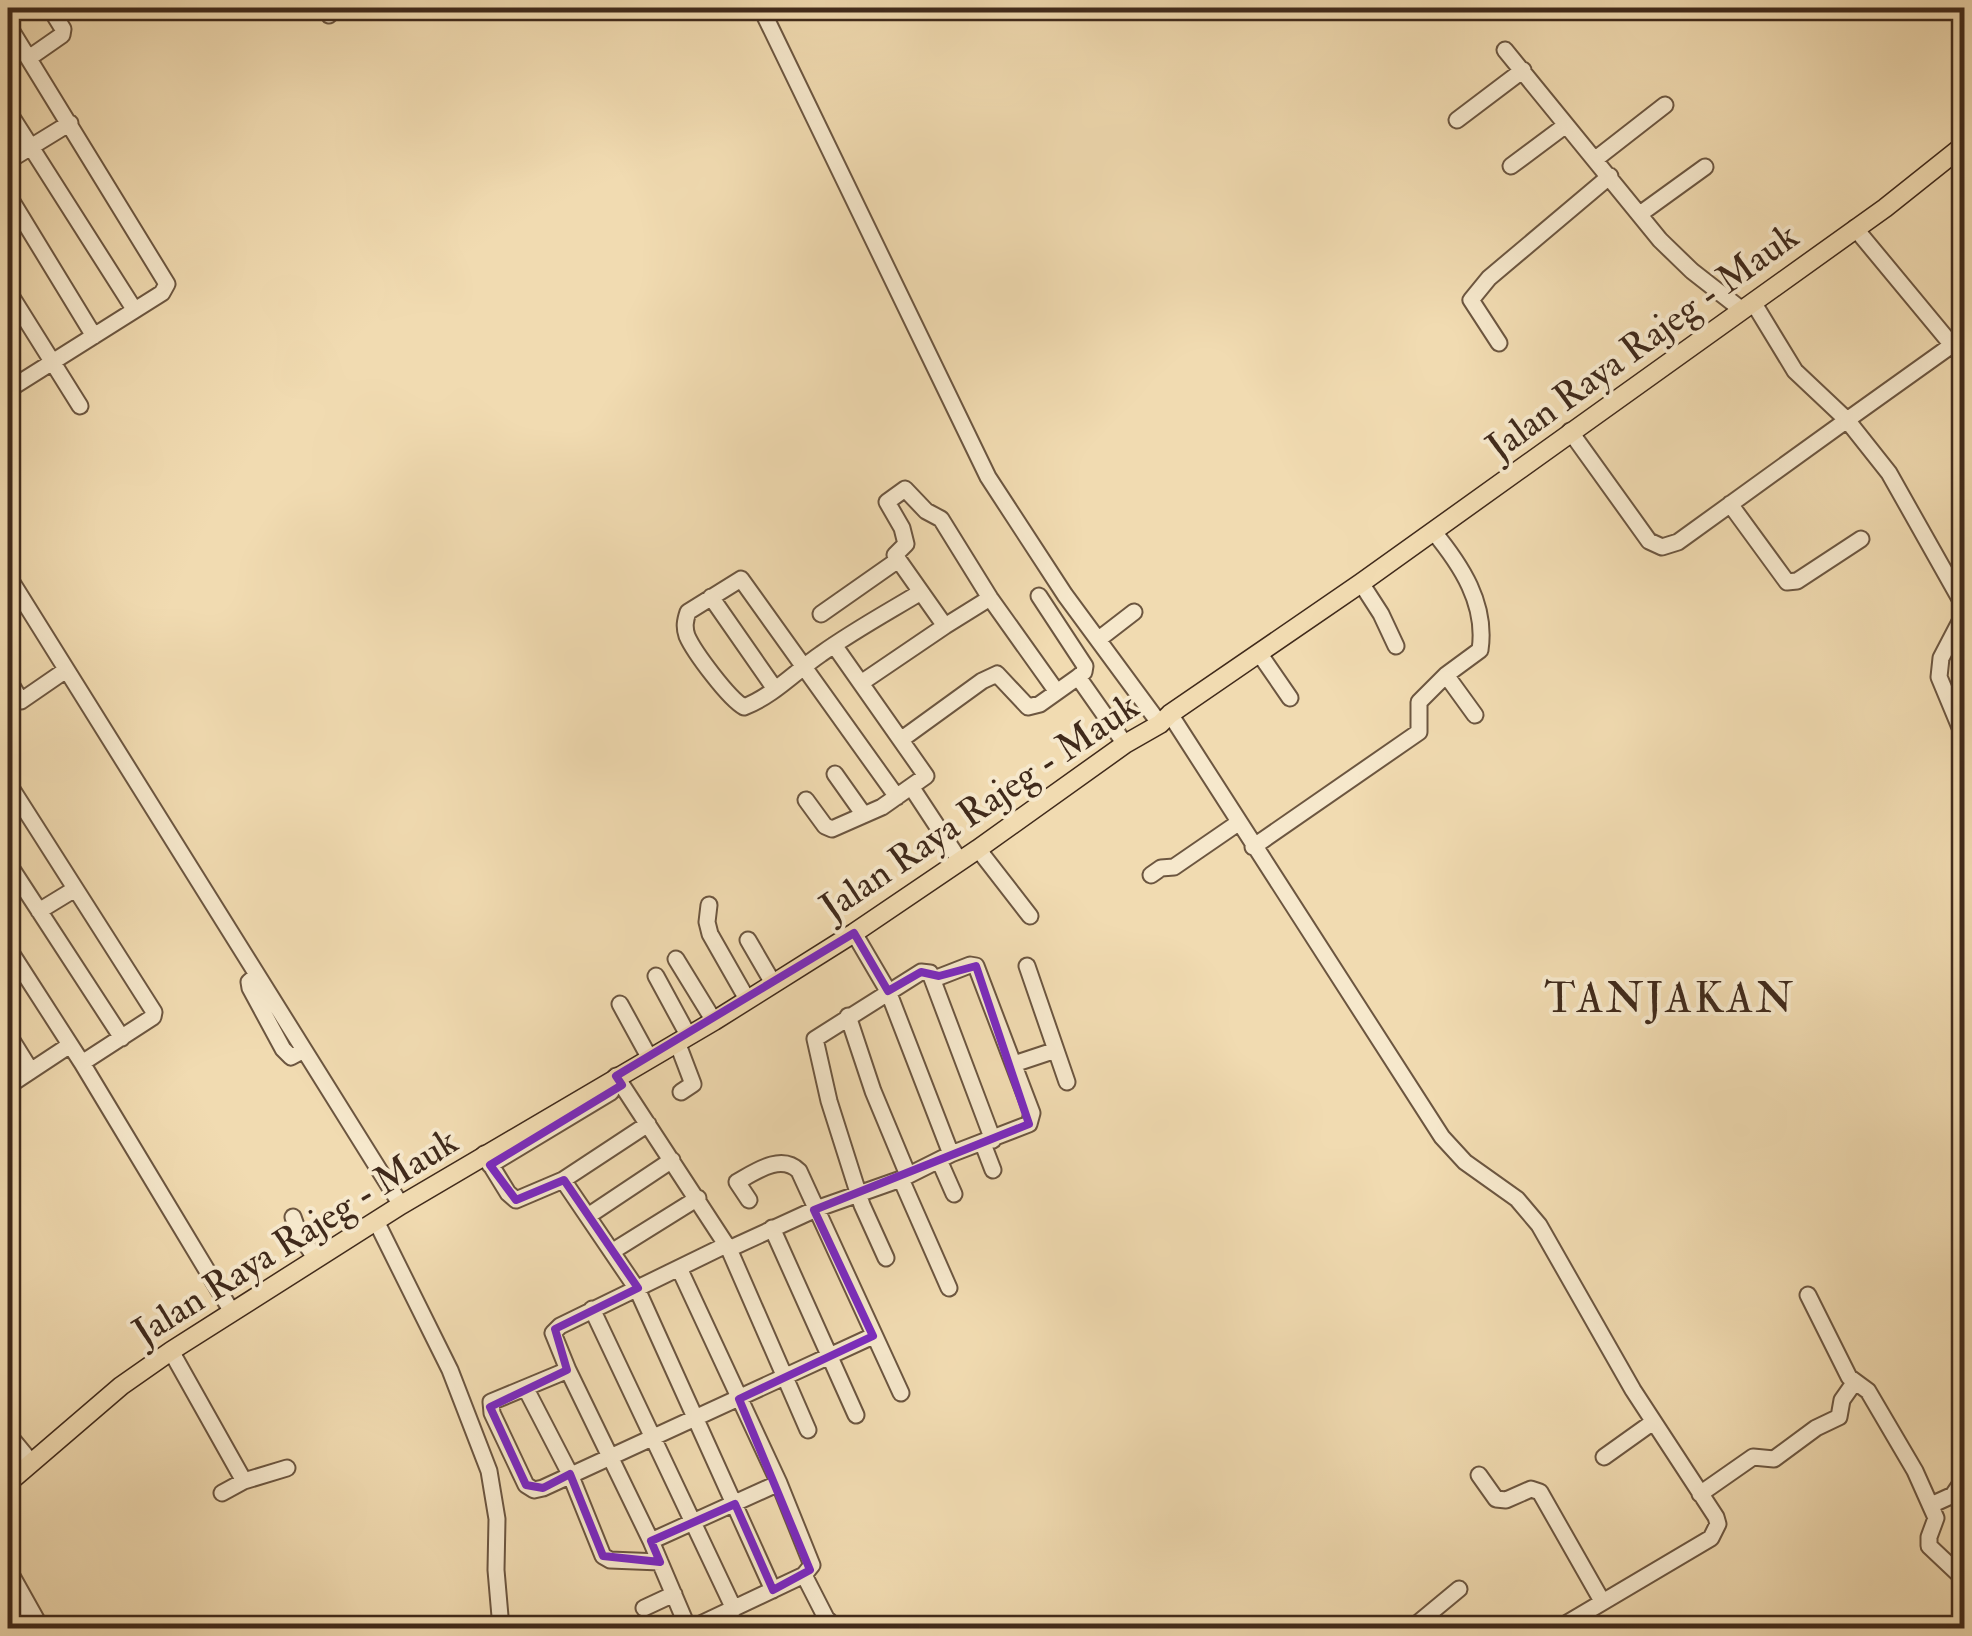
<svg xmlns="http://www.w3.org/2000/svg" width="1972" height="1636" font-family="'IM FELL Double Pica',serif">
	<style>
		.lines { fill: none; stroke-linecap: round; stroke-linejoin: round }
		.minor-casing { stroke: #6c5640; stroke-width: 19 }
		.major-casing { stroke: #402a1b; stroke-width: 21 }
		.minor { stroke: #f6e8cc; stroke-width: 15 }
		.major { stroke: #f1dbb1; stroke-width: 18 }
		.marked { fill: none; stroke: #7b2cbf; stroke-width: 8; stroke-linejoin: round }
		.labels { text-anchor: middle; stroke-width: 8; stroke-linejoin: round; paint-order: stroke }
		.street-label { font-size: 38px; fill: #402a1b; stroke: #f6e8cc }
		.quarter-label { font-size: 42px; letter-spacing: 2.5px; fill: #402a1b; stroke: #f6e8cc }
	</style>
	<rect width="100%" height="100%" fill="#f1dbb1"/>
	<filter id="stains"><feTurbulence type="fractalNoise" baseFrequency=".002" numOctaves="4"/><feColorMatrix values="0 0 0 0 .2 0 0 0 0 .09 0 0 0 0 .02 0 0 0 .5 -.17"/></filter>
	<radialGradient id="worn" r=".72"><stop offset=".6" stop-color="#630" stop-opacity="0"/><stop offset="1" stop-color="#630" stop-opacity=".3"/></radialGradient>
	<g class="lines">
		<g class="minor-casing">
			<path id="minor" d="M325,8L329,15
				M761,8L988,477L1065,595L1160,724
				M8,17L24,8
				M8,25L167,284L162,293L8,390
				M1505,50L1660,240L1692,271L1742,310
				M29,58L62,35L63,29L50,8
				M8,111L134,309
				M1457,120L1523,70
				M1597,158L1665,105
				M8,161L70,123
				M1511,166L1566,125
				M8,195L94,336
				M1640,214L1705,167
				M1855,228L1952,345L1964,356
				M8,291L80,406
				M1499,343L1471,300L1489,278L1610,176
				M1952,345L1847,420L1889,473L1964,606
				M1570,431L1649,541L1662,547L1678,542L1847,420L1795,371L1753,302
				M1730,504L1787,582L1797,581L1861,539
				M8,576L401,1205
				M1361,583L1381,614L1396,646
				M1039,596L1085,666L1084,672L1078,677
				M711,597L775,689
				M990,598L945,626L895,555L906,544L902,528L887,502L905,489L926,511L941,519L990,598L1057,692
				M821,614L898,560
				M1964,614L1941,658L1939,677L1964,737
				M1099,639L1134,612
				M1259,653L1290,698
				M1446,675L1475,715
				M8,679L21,701L66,670
				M861,683L945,626
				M1170,714L1442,1137L1465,1162L1517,1199L1539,1225L1633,1390L1716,1517L1718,1524L1711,1538L1559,1628
				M902,739L982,681L997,674L1028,707L1040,704L1078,677L1125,744
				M835,774L864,815
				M8,783L154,1012L153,1017L82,1063
				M912,788L960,861
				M897,797L741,579L688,612C685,621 684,627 687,636C694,652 729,699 744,707C773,696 796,671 821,654C853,631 888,612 921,592
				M806,800L825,826L832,829L882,807L926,776L834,645
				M1253,847L1419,732V702L1446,675L1480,650C1487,604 1461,565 1433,531
				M978,849L1030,916
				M8,863L122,1038
				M1151,875L1161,868L1174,867L1238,823
				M709,905L707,922L710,934L747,999
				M39,911L75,889
				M854,933L888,991L951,1154
				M748,940L773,983
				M8,948L82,1063L232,1312
				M676,959L714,1021
				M1027,966L1067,1082
				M256,976L249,982L250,988L283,1049L291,1057L304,1050
				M656,976L688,1035
				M620,1004L649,1057
				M848,1016L873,1091L908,1175
				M8,1034L31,1071
				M677,1042L693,1084L681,1092
				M1014,1064L1056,1050
				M616,1076L729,1249L808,1430
				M8,1086L70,1045
				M983,1144L993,1170
				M484,1154L508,1193L516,1200L563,1180L637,1289L773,1590
				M939,1160L954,1194
				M490,1165L611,1092
				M901,1179L949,1288
				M563,1180L648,1124
				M749,1200L737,1182C755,1172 781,1153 799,1171L901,1393
				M588,1216L672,1160
				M293,1217L299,1234L316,1259
				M376,1221L450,1370L489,1471L497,1519L496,1570L501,1628
				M772,1228L856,1415
				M726,1245L560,1326L553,1333L568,1370L491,1402L492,1413L526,1485L534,1490L543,1488L873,1336
				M729,1249L816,1209L901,1179L951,1154L1029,1124L1032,1113L976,966L970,965L934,979
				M613,1251L698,1198
				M886,1258L862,1205L829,1101L815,1039L921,972L930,973L993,1140
				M679,1268L779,1483L812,1565L804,1575L692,1628
				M1808,1295L1849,1377L1868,1391L1915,1471L1936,1518L1929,1537V1546L1964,1579
				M592,1309L734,1609
				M171,1351L244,1481
				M568,1370L651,1541L688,1628
				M526,1389L570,1474L603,1556L610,1560L660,1562
				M8,1434L31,1462
				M1604,1457L1653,1422
				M1479,1475L1496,1499L1506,1500L1531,1489L1540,1492L1602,1601
				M222,1493L244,1481L287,1468
				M1700,1494L1753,1457L1774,1459L1816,1428L1839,1417L1842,1400L1854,1383
				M1931,1505L1953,1495L1964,1479
				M651,1541L779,1483
				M8,1569L41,1628
				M804,1575L826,1618L836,1628
				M644,1608L674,1594
				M8,1625L27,1604
				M1412,1628L1459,1589"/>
		</g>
		<g class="major-casing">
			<path id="major" d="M8,1483L121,1386L171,1351L401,1205L714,1021L854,933L978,849L1125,744L1160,724L1170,714L1361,583L1885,208L1964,145"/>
		</g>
		<use href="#minor" class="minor"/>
		<use href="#major" class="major"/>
	</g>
	<path class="marked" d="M854,933L888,991L921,972L939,976L976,966L1029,1124L814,1210L873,1336L739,1399L810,1570L773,1590L735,1504L651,1541L660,1562L603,1556L570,1474L543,1488L526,1485L490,1407L567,1370L555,1329L638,1288L564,1180L516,1200L490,1165L622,1085L616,1076Z"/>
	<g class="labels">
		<g class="street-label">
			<text transform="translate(1642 341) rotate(-36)" y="13">Jalan Raya Rajeg - Mauk</text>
			<text transform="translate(979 806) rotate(-34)" y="13">Jalan Raya Rajeg - Mauk</text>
			<text transform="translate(295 1236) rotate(-32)" y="13">Jalan Raya Rajeg - Mauk</text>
		</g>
		<g class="quarter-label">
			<text x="1670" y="1012">TANJAKAN</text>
		</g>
	</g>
	<rect width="1972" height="1636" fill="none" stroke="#f1dbb1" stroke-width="40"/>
	<rect x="10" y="10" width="1952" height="1616" fill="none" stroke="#402a1b" stroke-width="5"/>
	<rect x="20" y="20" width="1932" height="1596" fill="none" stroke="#402a1b" stroke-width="2.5"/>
	<rect width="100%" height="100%" filter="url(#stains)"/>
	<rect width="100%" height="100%" fill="url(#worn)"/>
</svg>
